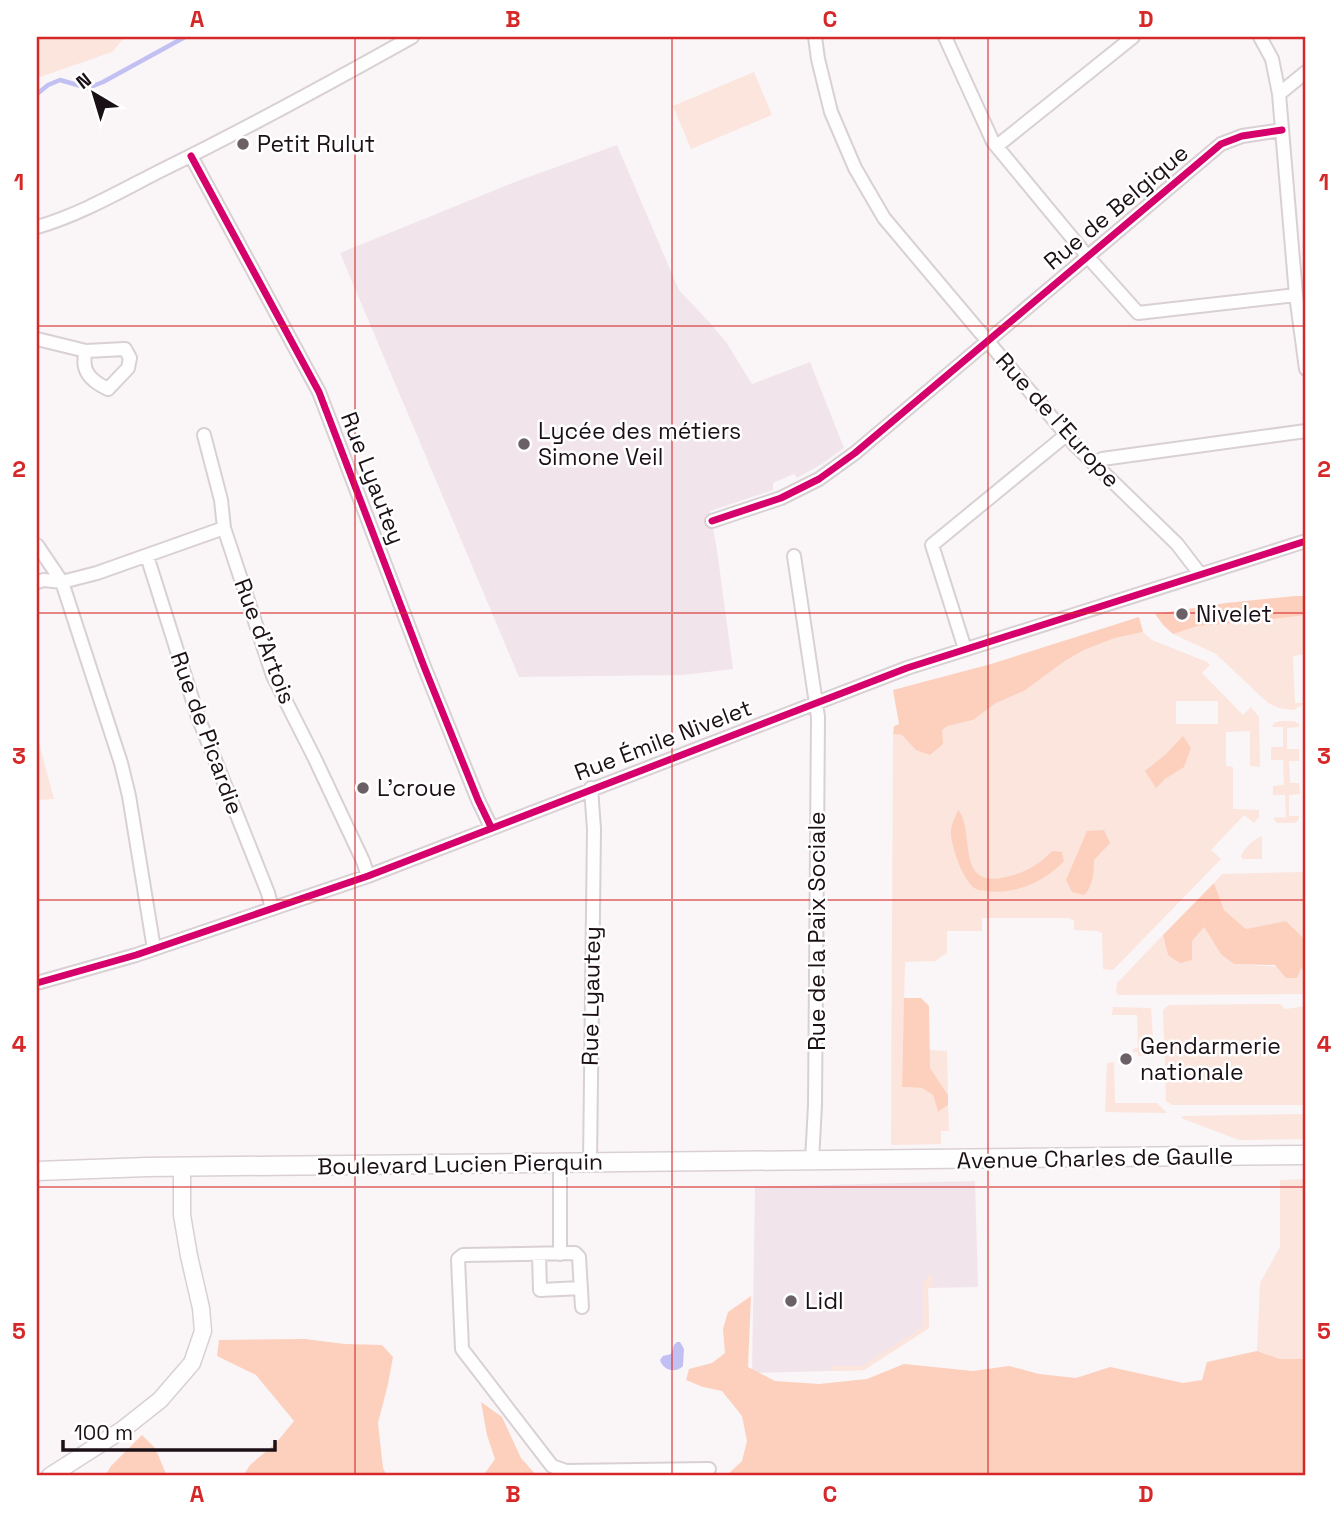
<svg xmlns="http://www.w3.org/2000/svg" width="1343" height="1513" font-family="'Space Grotesk',sans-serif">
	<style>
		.built { fill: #f1e5eb }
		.green { fill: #fbe5dd; fill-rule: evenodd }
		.forest { fill: #fcd0bd }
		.water { fill: #c2c0f3 }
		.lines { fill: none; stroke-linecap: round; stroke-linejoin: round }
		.stream { stroke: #c2c0f3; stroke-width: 4.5 }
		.street-casing { stroke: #d9d0d5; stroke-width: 16 }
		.secondary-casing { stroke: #d9d0d5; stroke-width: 19 }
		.primary-casing { stroke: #d9d0d5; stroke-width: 21 }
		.street { stroke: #fefefe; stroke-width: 12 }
		.secondary { stroke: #fefefe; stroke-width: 16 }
		.primary { stroke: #fefefe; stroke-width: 18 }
		.cycleway-casing { stroke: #fff; stroke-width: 11 }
		.cycleway { stroke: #d6006c; stroke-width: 7 }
		.grid { fill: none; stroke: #d62828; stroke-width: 2; stroke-opacity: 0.55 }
		.poi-dot { fill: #6a6065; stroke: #fff; stroke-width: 2.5 }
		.labels { text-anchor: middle; stroke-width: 5; stroke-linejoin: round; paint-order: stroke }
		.poi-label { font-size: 23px; fill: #1c1017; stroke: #fff; text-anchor: start }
		.street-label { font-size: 23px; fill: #1c1017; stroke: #fff }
		.neatline { fill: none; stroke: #d62828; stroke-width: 2.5 }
		.grid-label { font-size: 23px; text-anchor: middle; font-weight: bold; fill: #d62828 }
	</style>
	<rect width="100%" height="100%" fill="#faf5f7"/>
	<path class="built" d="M617,145L679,290L711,324L726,342L752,384L810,362L844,448L822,464L797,478L794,474L773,483V490L710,511L717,550L733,669L683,675L519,677L340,253L515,182Z
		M975,1181L978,1287L928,1288L929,1328L864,1370L752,1373L755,1187Z"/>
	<path class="green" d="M37,37H125L112,52L37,78Z
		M754,72L772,115L691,149L673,106Z
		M1306,615V654L1293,656L1295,703H1305L1294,710L1279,708L1268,703L1216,654L1173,634L1198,626L1251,622Z
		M1143,632L1152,640L1207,662L1210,665L1202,673L1243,715L1251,707L1259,717L1260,767L1250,766V731L1226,732V766L1233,767V809L1259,810V817L1254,823L1244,815L1211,850L1221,859L1113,970L1103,969L1102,933L1097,931L1074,930V921L1069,918H982V931H947V953L935,961L905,962L902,1087L922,1088L933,1095L938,1112L948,1105L949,1131H941V1144L891,1145L893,734L902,735L973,720L996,703L1024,691L1065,661L1084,650L1115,638ZM1176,701H1218V724H1176Z
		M1280,721H1294L1299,724V727L1287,728V749H1299V761H1289L1290,783H1299L1300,794L1289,795V816H1299V819L1295,823H1277L1273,818L1286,817L1285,795H1273V786L1284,785L1283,760H1271V747H1283V727H1272L1274,723Z
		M37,736L54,799L37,800Z
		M1262,836V859H1243L1241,857C1243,849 1254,839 1262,836Z
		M1306,872V942L1286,921L1246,929L1224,910L1214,883L1222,874Z
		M1204,926L1210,937L1234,964L1301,968L1306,974V994L1119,995L1116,992L1117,983L1163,935L1168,955L1192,941Z
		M1280,1004L1285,1009L1301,1007L1306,1004V1105H1172L1166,1101L1163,1010L1169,1005Z
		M1113,1007L1151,1008L1154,1056H1138V1052H1133V1049L1138,1048L1137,1015H1112Z
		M928,1050L947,1051L948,1095L930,1068Z
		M1114,1062L1115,1103H1157L1167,1113L1105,1112L1107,1063Z
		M1306,1114V1139L1239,1140L1181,1118L1183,1116Z
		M1306,1179V1359H1280L1257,1351L1260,1283L1280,1247V1180Z
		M930,1274L932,1275L933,1288H928L929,1328L864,1370L832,1371V1366H862L923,1327V1282Z"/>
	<path class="forest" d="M1295,596H1306V615L1251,622L1198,626L1173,634L1164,626L1155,614L1226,603Z
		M1139,617L1143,632L1115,638L1084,650L1065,661L1024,691L996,703L973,720L947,726L942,730L943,744L930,755L916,750L902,735L893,734L894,726L899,724L893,690L991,664Z
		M1183,736L1191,748L1184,767L1165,779L1156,788L1145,771L1166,754Z
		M958,810C976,830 954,890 1006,877C1024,873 1039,865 1052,851L1062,852L1064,861C1045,882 1014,895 986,891C983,890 979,891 976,889C963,882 950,844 951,831C951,824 956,816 958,810Z
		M1104,830L1110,843L1094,860C1094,872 1093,887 1084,895L1072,892L1066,880L1087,831Z
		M1214,883L1224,910L1246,929L1286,921L1306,941V974L1301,968L1297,978H1286L1275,965L1234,964L1221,954L1204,927L1192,941V960L1180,963L1168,955L1163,935Z
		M904,998H921L929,1006L930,1068L948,1095V1105L938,1112L933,1095L922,1088L902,1087Z
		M751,1296L748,1367L775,1381L819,1384L867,1379L904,1364L973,1371L1009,1366L1039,1374L1076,1378L1110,1367L1183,1383L1202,1380L1207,1362L1257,1351L1280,1359H1306V1422L1303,1425L1304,1467H1306V1476H726L742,1461L747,1441L742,1416L722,1391L703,1387L686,1380L689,1369L712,1363L725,1353L723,1329L728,1312Z
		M305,1339L345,1344L382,1345L393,1357L388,1384L378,1423L383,1468L387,1476H243L250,1465L276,1443L294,1421L256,1375L217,1356L219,1340Z
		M481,1402L502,1417L521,1458L537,1476H483L495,1459L487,1435Z
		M142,1435L155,1448L167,1476H105L111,1466Z"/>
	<path class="water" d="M677,1342H680L684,1349L683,1366C675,1374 663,1370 660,1360L663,1356L671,1354L674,1345Z"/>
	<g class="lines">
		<path class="stream" d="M37,94L48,85L60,80L88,88L103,82L185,37"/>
		<g class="street-casing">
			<path id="street" d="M815,37L818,59L831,112L855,168L884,218L1075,445L1177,544L1200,574
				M945,37L993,142L1088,257L1138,313L1296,295
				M1260,37L1272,59L1279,94L1296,295L1306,369
				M1279,94L1306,72
				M997,146L1133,37
				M191,156L319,392L425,669L478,800L491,827
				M37,227C79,215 119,192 158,172C244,130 328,84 412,37
				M37,339L86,351L125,349L130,358L128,368L108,389C91,381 80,371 86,351
				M204,435L221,500L224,528L273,676L315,759L363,861L368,876
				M1094,464L1102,459L1306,431
				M712,521L781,498L819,479L855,453L1221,144L1242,136L1282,130
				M37,545L62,582L121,763L129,796L154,949
				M147,556L198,717L268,893L272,909
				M794,556L818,717L815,1105L812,1160
				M37,582L44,580L62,582L97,573L224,528
				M965,649L932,545L1066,435
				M37,983L136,955L368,876L907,668L1306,541
				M590,1162L594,829L591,788
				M560,1163V1254
				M539,1254L540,1290L581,1288
				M582,1307L579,1257L575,1253L463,1255L458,1259L462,1349L552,1466L566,1471L709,1469"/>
		</g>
		<g class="secondary-casing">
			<path id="secondary" d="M50,1476L122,1430L160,1400L192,1363L203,1331L201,1308L189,1256L182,1215V1167"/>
		</g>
		<g class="primary-casing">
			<path id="primary" d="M37,1171L147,1167L1306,1155"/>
		</g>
		<use href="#street" class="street"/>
		<use href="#secondary" class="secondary"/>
		<use href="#primary" class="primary"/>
		<g class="cycleway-casing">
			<path id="cycleway" d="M191,156L319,392L425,669L478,800L491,827
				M712,521L781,498L819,479L855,453L1221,144L1242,136L1282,130
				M37,983L136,955L368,876L907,668L1306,541"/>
		</g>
		<use href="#cycleway" class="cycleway"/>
	</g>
	<path class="grid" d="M355,37V1476M672,37V1476M988,37V1476M37,326H1306M37,613H1306M37,900H1306M37,1187H1306"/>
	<g class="poi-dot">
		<circle cx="243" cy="144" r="7"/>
		<circle cx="524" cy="444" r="7"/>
		<circle cx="1182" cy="614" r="7"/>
		<circle cx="363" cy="788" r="7"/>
		<circle cx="1126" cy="1059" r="7"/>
		<circle cx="791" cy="1301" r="7"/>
	</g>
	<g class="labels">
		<g class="poi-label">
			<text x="257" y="152">Petit Rulut</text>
			<text x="538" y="439">Lycée des métiers<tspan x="538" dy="26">Simone Veil</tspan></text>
			<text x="1196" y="622">Nivelet</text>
			<text x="377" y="796">L'croue</text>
			<text x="1140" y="1054">Gendarmerie<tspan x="1140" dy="26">nationale</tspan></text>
			<text x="805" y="1309">Lidl</text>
		</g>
		<g class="street-label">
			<text transform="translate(1116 207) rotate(-40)" y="8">Rue de Belgique</text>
			<text transform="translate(1058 420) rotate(48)" y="8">Rue de l'Europe</text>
			<text transform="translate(373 478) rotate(69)" y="8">Rue Lyautey</text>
			<text transform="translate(265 641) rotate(69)" y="8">Rue d'Artois</text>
			<text transform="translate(207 733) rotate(70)" y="8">Rue de Picardie</text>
			<text transform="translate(663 740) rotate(-21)" y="8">Rue Émile Nivelet</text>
			<text transform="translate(817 931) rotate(-90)" y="8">Rue de la Paix Sociale</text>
			<text transform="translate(591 996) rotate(-89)" y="8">Rue Lyautey</text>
			<text transform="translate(1095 1158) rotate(-1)" y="8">Avenue Charles de Gaulle</text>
			<text transform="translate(460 1164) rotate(-1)" y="8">Boulevard Lucien Pierquin</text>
		</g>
	</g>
	<rect width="1343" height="1513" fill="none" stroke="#ffffff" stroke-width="77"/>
	<g transform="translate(94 94) rotate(322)" stroke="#ffffff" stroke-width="5" paint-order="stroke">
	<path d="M0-5L12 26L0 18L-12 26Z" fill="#1c1017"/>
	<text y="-10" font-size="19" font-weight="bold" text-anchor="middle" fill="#1c1017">N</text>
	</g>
	<path d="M63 1440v10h212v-10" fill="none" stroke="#1c1017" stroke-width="3.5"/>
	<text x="74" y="1440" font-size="21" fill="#1c1017" stroke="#ffffff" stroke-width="5" paint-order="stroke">100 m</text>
	<rect x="38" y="38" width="1266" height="1436" class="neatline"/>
	<g class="grid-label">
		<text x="197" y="27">A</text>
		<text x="513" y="27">B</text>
		<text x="830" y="27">C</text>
		<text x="1146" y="27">D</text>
		<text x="19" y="190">1</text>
		<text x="1324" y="190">1</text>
		<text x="19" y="477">2</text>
		<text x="1324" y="477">2</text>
		<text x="19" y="764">3</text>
		<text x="1324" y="764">3</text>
		<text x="19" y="1052">4</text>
		<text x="1324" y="1052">4</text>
		<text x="19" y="1339">5</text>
		<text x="1324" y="1339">5</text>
		<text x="197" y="1502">A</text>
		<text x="513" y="1502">B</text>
		<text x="830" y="1502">C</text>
		<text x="1146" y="1502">D</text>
	</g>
</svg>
